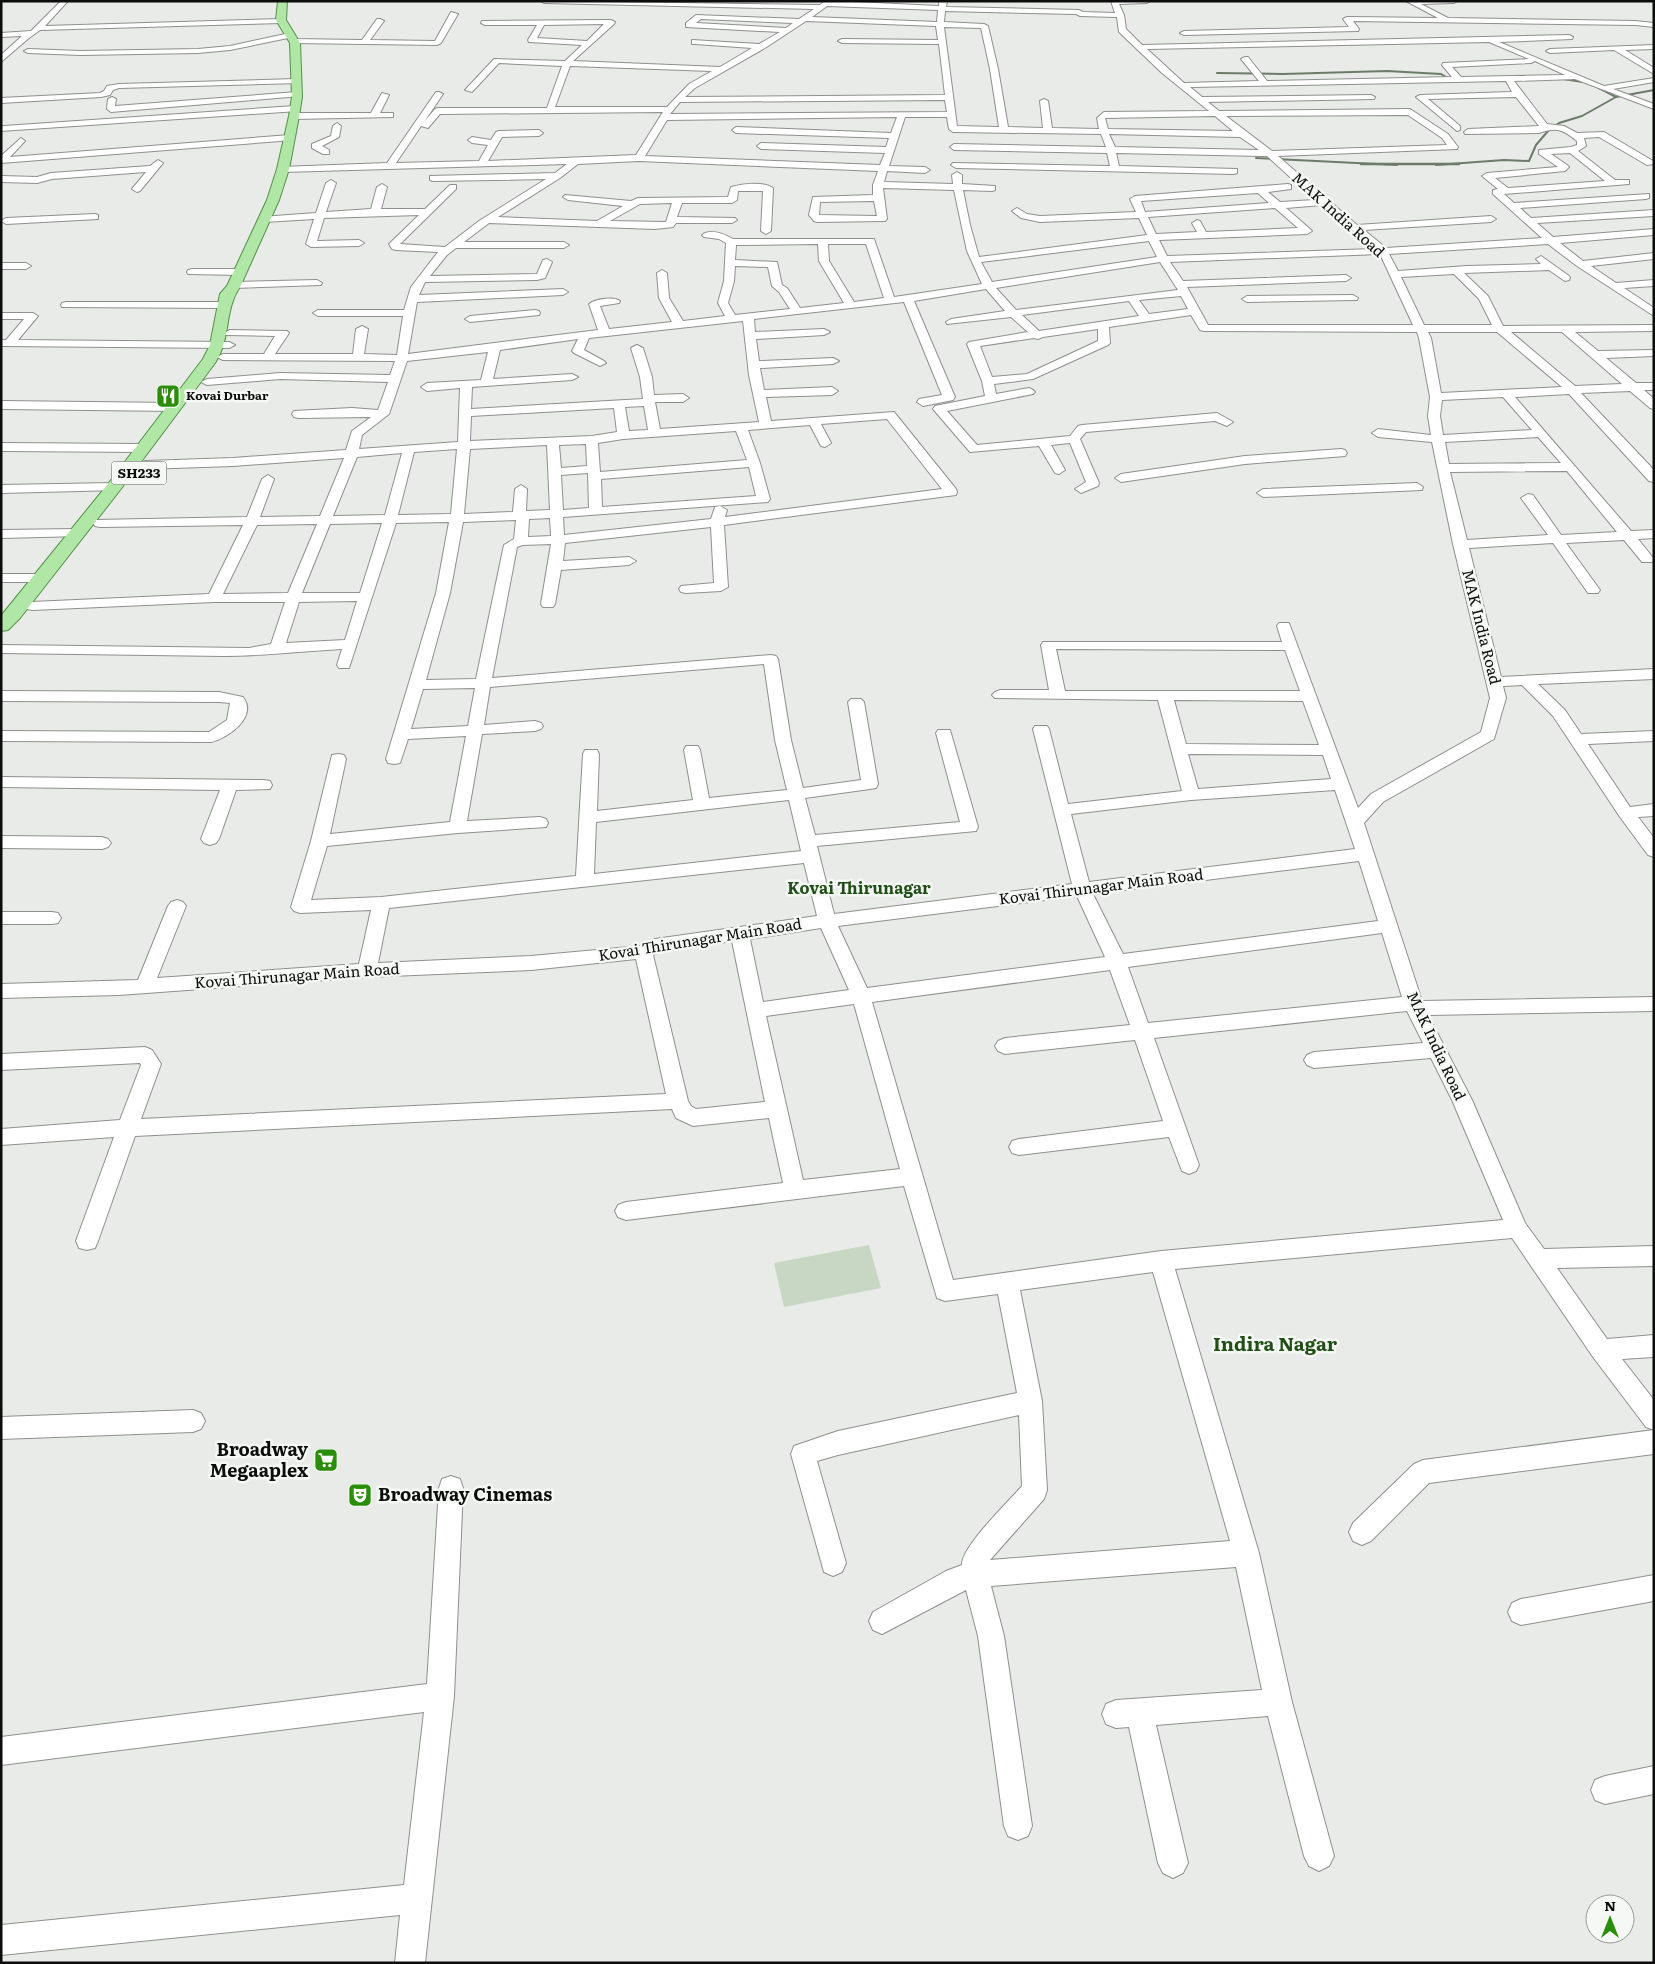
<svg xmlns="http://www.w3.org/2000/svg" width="1655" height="1964" font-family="Literata,serif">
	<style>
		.green { fill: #c7d7c4 }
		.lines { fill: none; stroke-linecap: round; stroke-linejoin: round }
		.stream-far1 { stroke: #6c7c69; stroke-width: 2 }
		.stream { stroke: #6c7c69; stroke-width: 2.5 }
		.minor-casing { stroke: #8e908d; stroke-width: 2 }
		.major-casing { stroke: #559049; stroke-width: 2 }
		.minor { fill: #fff; fill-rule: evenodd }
		.major { fill: #b1e7a6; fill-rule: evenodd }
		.labels { text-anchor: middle; stroke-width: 5; stroke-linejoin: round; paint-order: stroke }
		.far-poi-label { font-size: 12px; font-weight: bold; fill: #0b0c0b; stroke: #f5f8f5; text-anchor: start }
		.shield { fill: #f5f8f5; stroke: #515351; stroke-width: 1 }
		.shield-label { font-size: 14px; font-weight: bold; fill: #0b0c0b }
		.street-label { font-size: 15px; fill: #0b0c0b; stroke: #f5f8f5 }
		.neighbourhood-label { font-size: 16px; font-weight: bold; fill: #204f16; stroke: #f5f8f5 }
		.near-poi-label { font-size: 18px; font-weight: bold; fill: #0b0c0b; stroke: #f5f8f5; text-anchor: end }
		.near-neighbourhood-label { font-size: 19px; font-weight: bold; fill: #204f16; stroke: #f5f8f5 }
	</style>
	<rect width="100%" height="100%" fill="#e8ebe7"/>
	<path class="green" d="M869,1245L881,1288L784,1307L774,1263Z"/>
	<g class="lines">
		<path class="stream-far1" d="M1217,73L1283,74L1387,71L1441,74L1451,80
			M1563,79L1583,82
			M1597,87L1616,97
			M1256,158L1397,165
			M1436,165L1504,160L1529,161L1536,145L1548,131L1559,123L1582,116L1616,97L1654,90"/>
		<path class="stream" d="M1361,164H1459"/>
		<g class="minor-casing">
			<path id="minor" d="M61,1H68L45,26L282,19L286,21L282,23L40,30L29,38L1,62V55L22,36L1,37V33L31,31Z
				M541,1L820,5L825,1H833L939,6V1H947L946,7L1079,10L1083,12L1115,13L1111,1H1150L1147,3L1119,4L1124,15L1126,29L1142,45L1569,35L1573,37L1572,39L1499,42L1604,86L1654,78V82L1613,89L1654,104V109L1575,79L1514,81L1547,124L1564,126L1577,133L1604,132L1653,161L1654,164L1647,165L1599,137L1584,138L1586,146L1578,151L1615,180H1629V184L1504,194L1514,203L1649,194V198L1646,199L1520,208L1531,218L1654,210V216L1537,223L1553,237L1654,229V235L1560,243L1583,261L1654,253V259L1591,266L1616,283L1654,280V286L1624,288L1654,308V316L1577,266L1548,244L1389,254L1398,271L1467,266L1541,264L1536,259L1541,256L1569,276L1570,278L1569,280L1565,281L1549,270L1464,273L1488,296L1503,326L1654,325V331L1575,332L1598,351L1654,350V356L1606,358L1636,383H1654V390H1644L1654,399V409L1650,408L1630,391L1581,393L1654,470V482L1649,481L1569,394L1515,397L1631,531L1654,530V538L1638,539L1654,559L1652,562H1642L1624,540L1566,543L1600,590L1598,593H1588L1553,543L1469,548L1501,677L1654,669V679L1538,684L1565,710L1581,734L1654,731V741L1588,744L1630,807L1654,804V816L1638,817L1654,838V857L1648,855L1620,817L1553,716L1522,685L1503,686L1506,698L1494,739L1383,802L1364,823L1422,1001L1654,997V1011L1428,1015L1472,1100L1525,1223L1544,1249L1654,1246V1266L1557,1268L1607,1339L1654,1335V1357L1622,1359L1654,1400V1430L1646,1427L1593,1357L1512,1238L1175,1269L1259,1553L1292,1702L1334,1856L1329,1866L1319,1871L1309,1866L1304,1856L1268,1716L1156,1725L1188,1863L1183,1873L1173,1878L1163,1873L1158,1863L1129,1727L1116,1728L1106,1724L1102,1714L1106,1704L1116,1700L1262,1690L1236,1567L991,1586L1004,1636L1032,1826L1028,1836L1018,1840L1008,1836L1004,1826L978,1636L966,1590L882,1634L873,1630L869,1621L873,1612L946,1571L962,1565C961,1547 1009,1501 1022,1486L1019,1415L838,1455L817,1461L846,1563L842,1572L833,1576L824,1572L791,1454L794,1446L838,1431L1017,1393L998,1294L945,1301L937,1298L904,1186L626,1220L618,1217L615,1211L618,1205L626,1202L783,1183L769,1118L693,1126L676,1118L672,1109L135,1136L98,1241L95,1248L87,1250L79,1248L76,1241L114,1137L1,1145V1129L120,1120L141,1065L140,1063L1,1070V1054L145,1047L152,1050L161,1064L141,1119L666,1094L636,959L531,970L367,977L119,995L1,998V984L138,980L168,906L171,902L177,900L183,902L186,906L157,978L359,964L371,910L300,913L294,911L291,907L311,841L332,755L338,754L344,755L346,759L330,834L450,822L466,736L408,739L400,763L394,764L388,763L386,759L436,593L449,522L396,523L349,668H339L337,665L342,649C303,651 263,656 224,656L1,653V645L249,648L271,644L285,602H214L32,610L27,609L25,606L27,603L32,602L209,594L243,525L100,527L95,526L93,523L95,520L247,517L262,479L268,475L274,479L260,517L320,516L344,458L233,466L145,469L139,465L145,461L233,458L346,450L352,431L371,417L298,418L294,417L292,414L294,411L352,408L378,410L388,382L280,379L207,385L201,382L207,379L280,373L390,375L395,361L223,360L217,357L223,354H264L275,336L226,335L224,333L230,330L287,331L289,333L275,354H353L356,329L362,326L368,329L364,354L397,355L403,316H318L313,313L318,310H404L411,287L438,252L396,250L392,249L389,244L419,215L324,218L317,241L359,240L364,243L359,246L311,247L306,244L314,219L264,222L259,219L261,217L316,213L326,183L331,180L336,183L326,212L371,209L377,187L382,184L387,187L381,209H425L450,185H456V189L400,244L445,247L479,221L546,179L433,181L430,180V176L555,173L567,164L283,172L278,169L280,167L387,163L436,92H439L443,94L424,122L435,109L438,108H547L562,66L499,63L472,92L465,90L494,59L565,61L582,45L529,42L528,40L537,25H485L481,23L482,21L611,20L615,22L614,24L573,61L720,67L752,48L695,44H692V40L759,44L780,32L686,27V23L696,15L799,19L814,9L544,3ZM827,6L938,10L937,22L812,17ZM945,11L1076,14L1080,16L1117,17L1119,32L1162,73L1209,111L1104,112L1097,118L1099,129L1052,128L1048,101L1044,99L1040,101L1043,128L1008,127L998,69L988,26L984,24L944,22ZM701,19L793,23L786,28L696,23ZM806,21L936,26L938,40L842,39L838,41L842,43L939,44L945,95L685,97L695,88L765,48ZM604,24L587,41L537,38L544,25ZM944,27L981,28L990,69L999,127L957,126ZM1489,42L1529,59L1443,63L1442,65L1452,77L1267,81L1248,57H1245L1241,59L1259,81L1184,83L1147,49ZM1535,61L1565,75L1461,77L1452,67L1531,63ZM570,66L712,71L689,84L667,107H555ZM1506,81L1512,92L1420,95L1416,97L1457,131L1460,130V126L1428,99L1516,97L1539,126L1468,129L1464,132L1465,134L1539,133C1557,127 1562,129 1577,141V145L1571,147L1539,150V154L1558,167L1487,173L1482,176L1498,189L1493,190V194L1542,238L1386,248L1364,230L1491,222L1496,219L1491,216L1357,225L1278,156L1457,149L1458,147L1448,134L1410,109L1219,111L1208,102L1374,99L1375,97L1371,95L1202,97L1190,87ZM945,100L947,112L670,114L680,102ZM663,112L636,155L488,161L502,137L539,136L543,133L539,130L499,131L496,132L491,140L472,137L468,140L472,143L488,145L479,161L396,163L421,126L428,128L440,114ZM1408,115L1442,138L1447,145L1272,151L1226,116ZM1215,116L1233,131L1108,129L1105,118ZM897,117L891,133L736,127L732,130L736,133L889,138L886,147L761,143L757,146L761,149L885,153L880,165L645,156L667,120ZM905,117H947L949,129L953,132L1101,134L1106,147L954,144L950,147L954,150L1107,153L1110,166L953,163L951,165L956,168L1234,174L1237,173V169L1119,166L1116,153L1264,156H1267L1315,200L1280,202L1268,192L1291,189V185L1288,184L1135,196L1130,199L1136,212L1040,216L1027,214L1017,208L1012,211L1021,218L1040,222L1139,218L1147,235L979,257L970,225L963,190L992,191L995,190V186L962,184V175L957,172L952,175L953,184L884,182L887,171L925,173L930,170L925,167L889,166ZM1109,134L1240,137L1259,150L1115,147ZM1570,153L1605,181L1508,188L1495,178L1565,171L1569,167L1567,165L1551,154ZM639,161L878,171L873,185V195L813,197L809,215L814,221L817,222L885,221L887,219L883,188L954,190L967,251L982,284L894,297L874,239H733C724,234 711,228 702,235L704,237L719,239L726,243L724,281L718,303L725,316L683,321L669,298L667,273L662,270L657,273L659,298L672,322L609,329L600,306L619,303L620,301C614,296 595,299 589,304L598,330L408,354L417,302L563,295L568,292L563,289L419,295L425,282L537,280L545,278L552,262L547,259L543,260L537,274L430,276L447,255L456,248H564L569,245L564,242H464L489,223L655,229L673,227L676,223H732L737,220L735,218L677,217L682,203H732L737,200L738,191H763L761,231L766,234L771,231L773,188C763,181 742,184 731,187L728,197L638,198L631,201L565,195L563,197L568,200L623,206L597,221L498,217L560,178L578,164ZM1258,193L1269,203L1145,212L1141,201ZM874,201L877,216L819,215L820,202ZM672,203L666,222L610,221L640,204ZM1322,205L1374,249L1167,256L1159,240L1307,234L1312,231L1310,229L1286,208ZM1275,208L1298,228L1206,232L1200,221L1197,220L1192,223L1197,232L1156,234L1148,217ZM1149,241L1157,257L992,282L981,262ZM818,244L819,261L844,303L800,308L787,288L782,285L777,262L735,260L736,245ZM828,244H866L884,298L854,302L829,261ZM1380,254L1413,325H1208L1187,287L1346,281L1351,278L1346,275L1183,281L1170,262ZM1160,262L1178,290L1016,310L996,288ZM735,266L768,267L772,286L779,292L790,309L735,315L728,303L734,281ZM1454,274L1479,299L1492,325H1424L1401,277ZM986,289L1005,311L951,319L946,322L947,324L1011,317L1028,332L969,342L967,344L982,381L985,396L935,406L933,409L970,452L1039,446L1055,473L1059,474L1065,470L1051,445L1070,443L1086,482L1075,489L1081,493L1098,486L1099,483L1080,439L1086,432L1215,421L1227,426L1233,422L1217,413L1082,425L1078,426L1070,436L977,445L947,411L1033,394L1035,392L1033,390L1029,388L996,394L994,384L1033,379L1108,345L1110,343L1109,327L1191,315L1200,330L1204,331L1417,332L1419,338L1430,397L1428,416L1431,435L1378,429L1372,433L1378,437L1432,442L1453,544L1490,698L1481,732L1371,794L1358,808L1289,623H1279L1277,626L1282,642H1043L1041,645L1049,690H1000L995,692L992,695L995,698L1158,700L1182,791L1068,804L1049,729L1047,726H1035L1033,729L1072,884L834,914L817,846L976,831L978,827L950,730H938L936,733L960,822L815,835L805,798L870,789L876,788L878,784L864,702L861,699H851L848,702L861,780L803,788L791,740L778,659L776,656L771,655L492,678L517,547L523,545L551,544L541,604L543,607H553L555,604L561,570L629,565L636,561L629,557L563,561L565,543L711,527L714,583L681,586L679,589L681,592L686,593L721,591L728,587L724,525L956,495L957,492L956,489L894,412L771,421L766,397L832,395L838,391L832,387L764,390L760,368L833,364L839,361L833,358L759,361L756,339L824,335L830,332L824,329L755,332L754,319L904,302L942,395L919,399L917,402L923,406L953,400L955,397L914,301ZM1181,296L1188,309L1149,314L1139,300ZM1129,301L1139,316L1039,331L1022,315ZM743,321L749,375L759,422L660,429L655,402H683L689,398L683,394L654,395L652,377L643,348L637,345L631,348L640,377L643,399L471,409L472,387L572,380L578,377L572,374L493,379L500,350L578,339L572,351L574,353L600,366L606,363L604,361L584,350L589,338ZM1098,329V341L1027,374L992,377L980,346L1034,338L1038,339L1043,337ZM1428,332H1497L1562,387L1441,393L1431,338ZM1511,332H1562L1622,384L1575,386ZM488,352L481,380L427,383L421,387L427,391L460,388L458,442L359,449L362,435L389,414L407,361ZM1503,397L1532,430L1443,435L1440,416L1442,400ZM644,406L648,430L629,431L625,407ZM614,408L617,432L592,436L470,441L471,416ZM887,419L942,489L725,517L727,510L720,506L715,507L711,519L564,535L563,517L768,502L770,499L760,463L748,430L810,425L821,446L825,447L831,443L821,424ZM736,431L747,460L600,472L598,443L623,439ZM1538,437L1561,463L1449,464L1445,442ZM586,444L587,466L561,468L559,445ZM547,445L550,510L526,511L527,489L521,485L515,489L513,512L464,514L470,449ZM457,449L451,514L398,515L414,452ZM402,453L385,515L333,516L357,457ZM749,467L756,496L602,507L601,479ZM1567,471L1617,532L1561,535L1533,495L1528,494L1521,498L1548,535L1467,540L1450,472ZM588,473L589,508L563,510L561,475ZM550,518L551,536L528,537L529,519ZM516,520L514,539L504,545L476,679L426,680L450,593L463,522ZM382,523L360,593H302L330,524ZM317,524L288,593L223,594L257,525ZM357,601L345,640L286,643L299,602ZM1056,649L1285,650L1300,691H1065ZM764,664L775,740L787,790L709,798L700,750L698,746H686L684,750L693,800L597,811L599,754L597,750H585L583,754L576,876L381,897L311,900L327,846L458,833L546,827L548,823L546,819L540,817L467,821L482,734L535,731L541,729L543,726L541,723L535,721L484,725L490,687ZM475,688L468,726L411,729L423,689ZM1174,700L1303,701L1319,745L1186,744ZM1188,754L1323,755L1331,779L1198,789ZM1335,790L1355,849L1089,882L1071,814L1191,800ZM789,800L801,851L594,874L596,822ZM1359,861L1378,921L1123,954L1093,894ZM804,863L817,916L655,939L640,946L531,956L378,963L389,908ZM1077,896L1105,957L867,988L838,926ZM821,928L849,990L763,1002L750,939ZM1382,933L1402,997L1148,1023L1128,967ZM732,941L765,1102L696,1109L691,1106L688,1101L653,955L659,952ZM1110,970L1130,1025L1005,1038L998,1041L995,1046L998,1051L1005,1054L1135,1040L1163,1121L1019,1139L1012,1141L1009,1147L1012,1153L1019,1155L1169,1137L1182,1171L1189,1174L1196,1171L1199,1165L1154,1038L1407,1011L1423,1043L1314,1052L1307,1055L1304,1060L1307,1065L1314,1068L1431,1058L1452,1100L1503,1220L1161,1251L953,1280L872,1002ZM854,1004L900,1169L803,1180L766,1016ZM1153,1272L1230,1541L990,1560L1044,1499L1047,1490L1042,1401L1020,1290Z
				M1406,1H1457L1454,3L1421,4L1448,18L1635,21L1654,23V27L1635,25L1353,21L1359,29L1358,31L1184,35L1180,33L1184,31L1349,27L1343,19L1347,17L1438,18Z
				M451,12L458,14L441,43L437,45L293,43L289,41L293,39L362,40L377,19H380L384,21L370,40L435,41Z
				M290,33L294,35L293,37L230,50L198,53L81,55L28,53L24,51L28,49L81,51L198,49L230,46Z
				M1654,45V49L1625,50L1654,68V74L1614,50L1550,53L1546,51L1550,49Z
				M296,79L300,81L299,83L119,88L113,90L110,95L101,97L1,103V98L100,93L104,91L107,86L119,84Z
				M297,92H300V96L111,112L107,109L108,99L112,97L116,99L115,106Z
				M382,93L389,95L380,113H393V117L294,119L290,116L294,113H371Z
				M295,106L299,109L298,111L1,131V127L4,126Z
				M337,123L341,126L339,137L322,146L329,150V154H323L312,148V144L331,136L333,126Z
				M290,135L293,136V140L1,163V156L21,138L25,141L10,157Z
				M158,160L163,163L140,191L137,192L132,189L146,172L52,179L37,183L1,182V176L37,177L51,173L150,166Z
				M95,214L98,215V219L6,224L1,221L6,218Z
				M1,263H26L31,266L26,269H1Z
				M192,269H240L245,272L240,275L188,274L187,272L188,270Z
				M317,280L322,283L321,285L234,288L229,285L234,282Z
				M1353,295L1358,298L1357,300L1247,302L1242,299L1247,296Z
				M66,302H225L230,305L225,308L62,307L61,305L62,303Z
				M535,310L539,311L540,313L539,315L470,322L465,319L470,316Z
				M1,313H33L38,316L18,340L229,342L235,345L229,348L1,346V340H6L24,319H1Z
				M1,401L176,403L182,407L176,411L1,409Z
				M1,443L144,444L150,448L144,452L1,451Z
				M1341,449L1345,450L1347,453L1345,456L1245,464L1121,482L1115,478L1121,474L1245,456Z
				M114,483L119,484L120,487L119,490L1,493V485Z
				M1417,483L1423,487L1422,490L1263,497L1257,493L1263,489Z
				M77,529L84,533L82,536L1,538V530Z
				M1,574H42L49,578L42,582H1Z
				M1,691L219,692L243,697C258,717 228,738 211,742L1,741V731L209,732L227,720L230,703L219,702L1,701Z
				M1,777L264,780L270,781L272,785L270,789L236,790L219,839L216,843L210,845L204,843L201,839L220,790L1,787Z
				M1,836L102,837L108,839L111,843L108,847L102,849L1,848Z
				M1,912H52L58,913L61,918L58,923L52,924H1Z
				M193,1410L201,1413L205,1421L201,1429L193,1432L1,1439V1417Z
				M1654,1430V1454L1429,1483L1371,1541L1362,1545L1353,1541L1349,1532L1353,1523L1414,1464L1423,1460Z
				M451,1476L460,1479L463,1488L454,1696L425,1963H395L400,1915L1,1955V1925L404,1885L424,1712L1,1765V1737L427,1684L439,1488L442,1479Z
				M1654,1575V1601L1521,1625L1512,1621L1508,1612L1512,1603L1521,1599Z
				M1654,1766V1794L1605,1804L1595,1800L1591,1790L1595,1780L1605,1776Z"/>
		</g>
		<g class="major-casing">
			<path id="major" d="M278,1H287L286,20L300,43L302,97L299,116L289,169L279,200L240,287C224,309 231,340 215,363L120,490L20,618L8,630L1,631V616L108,484L203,359L210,345L220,294L227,286L267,200L277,169L289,116L292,97L290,43L276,20Z"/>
		</g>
		<use href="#minor" class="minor"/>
		<use href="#major" class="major"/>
	</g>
	<defs>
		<g id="restaurant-square" transform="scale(1.25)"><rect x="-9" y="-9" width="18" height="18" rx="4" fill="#2b8e0a" stroke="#f5f8f5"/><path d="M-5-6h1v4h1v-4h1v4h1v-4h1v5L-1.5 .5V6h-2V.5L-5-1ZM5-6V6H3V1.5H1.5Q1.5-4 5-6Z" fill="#fff"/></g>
		<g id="supermarket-square" transform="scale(1.25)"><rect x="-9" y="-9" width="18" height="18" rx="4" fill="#2b8e0a" stroke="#f5f8f5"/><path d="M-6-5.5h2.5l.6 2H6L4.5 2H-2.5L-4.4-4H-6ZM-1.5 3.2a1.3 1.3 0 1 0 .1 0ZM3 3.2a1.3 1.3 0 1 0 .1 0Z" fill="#fff"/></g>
		<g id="theatre-square" transform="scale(1.25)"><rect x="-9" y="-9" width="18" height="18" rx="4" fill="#2b8e0a" stroke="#f5f8f5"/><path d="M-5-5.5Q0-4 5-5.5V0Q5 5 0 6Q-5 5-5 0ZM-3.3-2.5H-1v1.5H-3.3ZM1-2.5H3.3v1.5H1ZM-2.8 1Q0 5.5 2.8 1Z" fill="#fff"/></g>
	</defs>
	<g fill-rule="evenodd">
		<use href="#restaurant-square" x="168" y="396"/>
		<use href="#supermarket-square" x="326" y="1460"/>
		<use href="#theatre-square" x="360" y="1495"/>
	</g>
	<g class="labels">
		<g class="far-poi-label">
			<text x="186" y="400">Kovai Durbar</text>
		</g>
		<rect class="shield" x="111.5" y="461.5" width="55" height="23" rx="4"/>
		<g class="shield-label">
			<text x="139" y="478">SH233</text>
		</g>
		<g class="street-label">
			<text transform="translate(1338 215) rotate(42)" y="5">MAK India Road</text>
			<text transform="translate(1481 627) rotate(76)" y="5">MAK India Road</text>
			<text transform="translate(1101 887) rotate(-7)" y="5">Kovai Thirunagar Main Road</text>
			<text transform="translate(700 940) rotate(-9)" y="5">Kovai Thirunagar Main Road</text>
			<text transform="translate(297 976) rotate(-4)" y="5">Kovai Thirunagar Main Road</text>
			<text transform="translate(1436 1046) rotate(65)" y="5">MAK India Road</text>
		</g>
		<g class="neighbourhood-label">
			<text x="859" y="894">Kovai Thirunagar</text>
		</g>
		<g class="near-poi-label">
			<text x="308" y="1456">Broadway<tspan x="308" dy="21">Megaaplex</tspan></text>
			<text x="378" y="1501" text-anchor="start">Broadway Cinemas</text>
		</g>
		<g class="near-neighbourhood-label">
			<text x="1275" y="1351">Indira Nagar</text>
		</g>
	</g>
	<rect width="1655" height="1964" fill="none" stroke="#0b0c0b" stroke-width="5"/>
	<g transform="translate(1610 1919)"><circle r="24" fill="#f5f8f5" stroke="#979a97"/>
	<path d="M0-4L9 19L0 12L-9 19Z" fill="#2b8e0a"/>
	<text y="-8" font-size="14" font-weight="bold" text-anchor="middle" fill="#0b0c0b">N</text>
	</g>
</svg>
